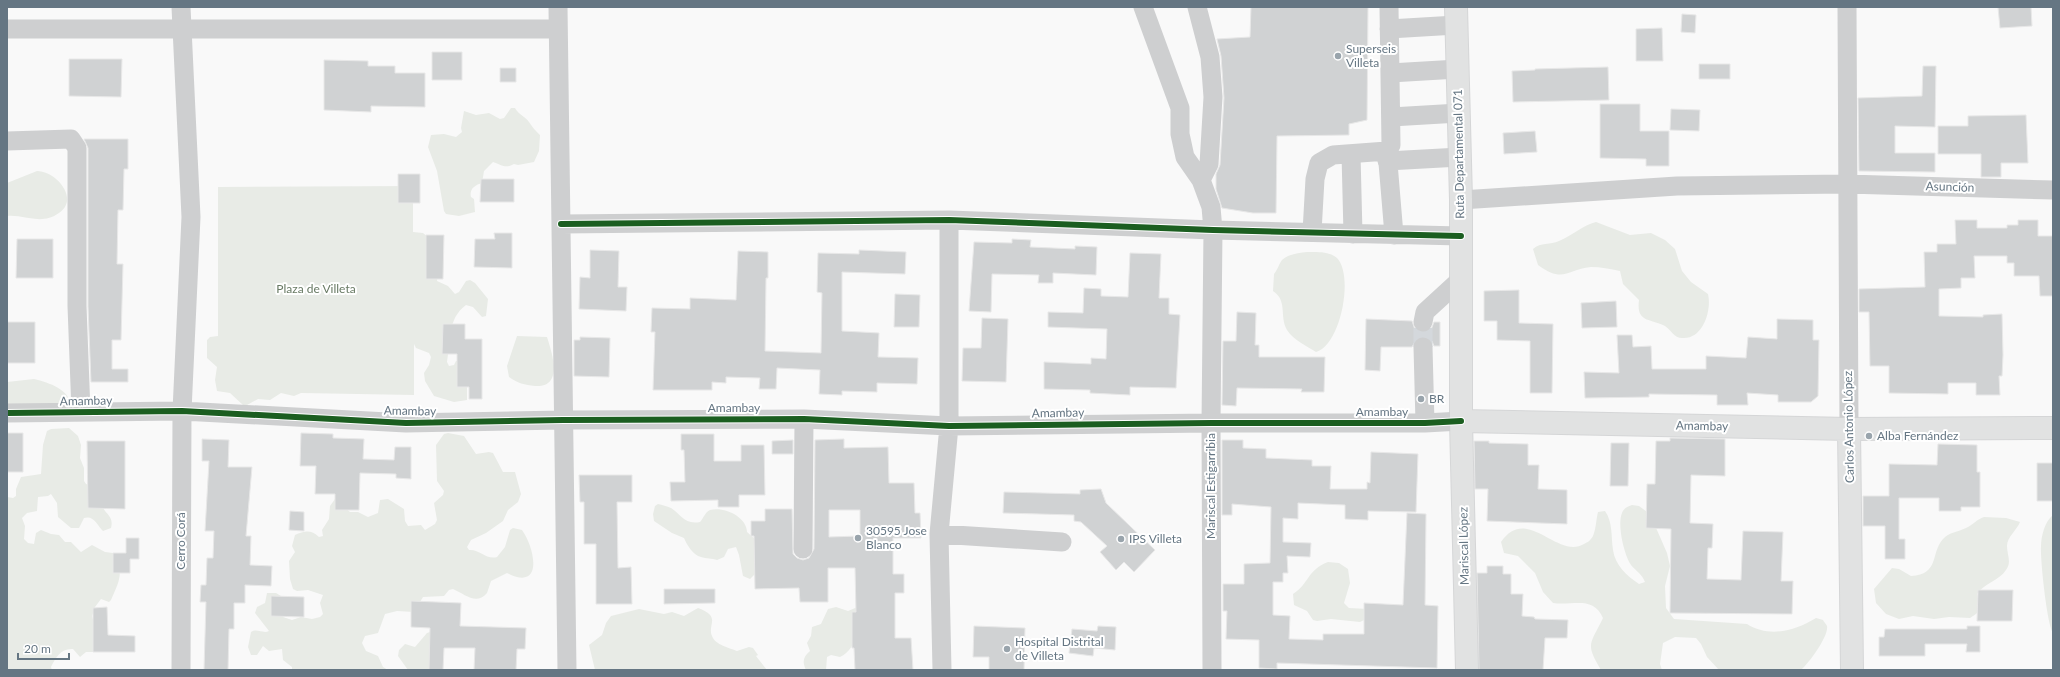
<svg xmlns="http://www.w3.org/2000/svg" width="2060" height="677" font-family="Lato,sans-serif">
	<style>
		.green { fill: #e8ebe6 }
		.building { fill: #d0d2d3; stroke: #e8e8e8; fill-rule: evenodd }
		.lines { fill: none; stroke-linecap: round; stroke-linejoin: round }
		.minor-tunnel { stroke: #d4d8dc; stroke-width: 19; stroke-dasharray: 19 10; stroke-linecap: butt }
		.major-casing { stroke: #d5d6d7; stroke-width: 24 }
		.minor { stroke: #cecfd0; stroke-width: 19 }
		.major { stroke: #e1e2e2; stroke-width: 22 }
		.cycleway-casing { stroke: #fff; stroke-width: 8 }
		.cycleway { stroke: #1b5e20; stroke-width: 6 }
		.poi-dot { fill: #99a4ac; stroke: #fff; stroke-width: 1.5 }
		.labels { text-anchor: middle; stroke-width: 4; stroke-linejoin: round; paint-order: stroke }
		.poi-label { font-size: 12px; fill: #657683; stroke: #fff; text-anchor: start }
		.street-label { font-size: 12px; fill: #657683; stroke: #fff }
		.park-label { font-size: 12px; fill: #687a64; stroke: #fff }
	</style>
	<rect width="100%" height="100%" fill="#f9f9f9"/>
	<path class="green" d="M511,108H515C519,115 526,117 529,122C533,128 535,130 540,135L539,151L534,162L518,165L514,164C505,169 502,165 493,162L484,171L482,183C475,185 469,189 471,197L474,199L475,212L459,216L446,214L444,211L437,171L428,147L431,135L444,134L456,137L462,132L461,128L464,111L476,115L489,113L500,119L504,118Z
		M37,171C56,171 80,199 59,213C41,226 24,214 7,216V183Z
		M413,186V232L423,233L433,241L438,269L437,281L448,286L455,294L459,292L466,281L470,280L475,283L488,299L486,316L482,317L473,307L466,305C447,319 451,341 447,362L449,366L454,365L456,361H461L467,371V400L454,402L434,396L425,381L424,373L429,365L431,357L429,353L416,348L414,344V395L301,393L294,396L281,393L270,400L258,399L247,405H243L230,393L217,391L215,380L217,367L207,358V340L210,337L218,336V187Z
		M1596,222L1630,235L1651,233L1665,240L1675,249L1682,271L1691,282L1708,294C1712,310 1703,340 1682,338C1674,338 1671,330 1665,326C1650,318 1636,323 1639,300L1623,284L1620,271C1610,269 1601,267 1591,267C1567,269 1564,284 1538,265L1533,249C1541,242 1550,245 1559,241C1572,236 1583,225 1596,222Z
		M1307,252C1317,252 1329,251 1337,258C1354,275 1341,345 1316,352C1307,346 1293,340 1287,330C1279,316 1288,301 1273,291L1274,274C1278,269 1279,264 1282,260C1288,254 1299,253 1307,252Z
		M517,336L547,337C552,353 564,388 535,386C525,385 517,383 509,377L507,366Z
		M34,379C50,383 69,389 72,407L7,414V382Z
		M69,428L78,436L81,445L80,458L84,468V481L86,484L94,487C97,493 99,500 102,506C106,515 114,516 111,528L103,531C97,525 94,515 84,518L79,528H71L58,517L57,503L51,494L48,496L38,497L37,511L27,513L22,518L25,526L24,539L28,543L34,544L36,533L41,530L51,534L59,535L65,542H71L81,552L92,545L105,552L113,553C125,572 119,582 111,600L109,602L101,599L95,607L92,616L95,626V652H86L80,657L73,649C61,648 56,657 51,667L52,670H7V497L13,498L16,496V489L21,477L41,474L43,445L47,431L51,429Z
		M448,433L464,436L476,454L489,452L493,453L503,472H515L521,494L518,502L508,510L503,521L486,533L471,540L467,547L469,550C480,549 486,560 497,557L505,547L510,530L513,528L522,530C535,548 544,592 507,573L491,581L487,593C476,606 465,594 453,589L449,590L444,596L423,597L414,612L397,611L385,614L378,633L365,636L362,643L366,651L378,656L383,667L388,670H292V667L283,660L282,649L269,651L263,646L257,655H251L248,647L251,632C257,628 263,634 269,631L255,613L257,607L265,603L267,593H276L281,596L283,617L292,620L301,617L312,619L320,617L323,614L320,603L323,595L308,590L297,591L293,589L290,579L289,561L295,552L292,546L295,535C304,531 311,529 319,537L323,536L322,530L329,519L330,506L335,499L350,512H358L368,517L378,513L380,500L388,499L404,509L405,521L408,526L421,525L425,530L435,524L437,520L434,503L443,495L444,491L437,481L436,445L444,434Z
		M658,504C662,505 667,506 671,508C681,514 684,525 700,522C703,519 705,512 710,510C724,506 747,517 747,532L756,540V573L750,579L743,576L739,555L736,547L728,549L724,557L717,560C712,558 706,559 701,557C693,555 687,545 684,538L672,533L654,521L653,514L655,506Z
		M1632,505L1639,506L1650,514L1667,553L1670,566L1665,586L1666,608L1674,619L1747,624C1769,638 1795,631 1816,618L1823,620C1824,622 1826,624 1827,626C1829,636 1809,663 1801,670H1719L1707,657L1701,644L1696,638L1675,637L1663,643L1660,664L1662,670H1601C1585,643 1590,645 1603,618C1593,595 1573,606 1553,603L1543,592L1535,573L1518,556L1504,553L1501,542C1527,504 1557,560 1584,544C1588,542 1590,541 1593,536C1596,529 1596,520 1598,512L1605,511C1613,522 1611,537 1613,550C1615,565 1627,576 1639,584L1645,582C1642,574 1636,571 1631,565C1624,555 1617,524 1622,513C1624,508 1627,507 1632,505Z
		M2053,515V633C2047,625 2040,558 2041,546C2041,536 2045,521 2053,515Z
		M1984,517L2006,518L2020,522C2017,530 2007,537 2007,546C2007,555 2012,562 2006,570C1999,581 1984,583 1977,594L1980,609L1976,614L1970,618L1949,617L1934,619L1913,616L1899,619L1886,614L1876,603L1874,589L1892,568L1899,569L1911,576C1940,574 1930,554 1943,539C1949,532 1958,532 1966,528C1973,525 1977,519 1984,517Z
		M1328,562L1339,563L1348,569L1350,583L1344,603L1349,608L1368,609L1366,619L1360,622L1331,619L1317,621L1313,620L1307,611L1294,605L1293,594C1309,584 1307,570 1328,562Z
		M860,606C857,625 859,648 840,657L831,655L827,657L826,670H806C802,662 803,657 810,651L807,643L811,636L812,627L821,624L828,609L836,607L848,611Z
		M698,608C722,617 707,624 712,636C715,645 730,648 737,651L749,647L753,648L758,655L756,656L767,670H595L589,645L602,635L606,623L611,616L639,609L664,614L672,612L684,616Z
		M433,631L436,670H408L398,656L399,650L405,644L415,647L427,633Z"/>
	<path class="building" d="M1251,7H1368L1367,120L1349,124V135L1277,136L1276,213H1253L1222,208L1216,189V174L1220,165L1224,98L1221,56L1217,39L1250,37Z
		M1998,7H2031L2032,26L2000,28Z
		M1682,14L1696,15L1695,33L1681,32Z
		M1662,28L1663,61H1636V29Z
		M432,52H462V80H432Z
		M69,59H122L121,97L69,96Z
		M324,60L368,61V66H395V73H425V107L371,106V112L324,110Z
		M1699,64H1730V79H1699Z
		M1923,66H1936L1935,127L1895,126V153H1935V172L1859,171L1858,98L1922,96Z
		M1608,67L1609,100L1513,102L1512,71L1535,70V69Z
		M500,68H516V82H500Z
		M1600,104H1640V131H1669V166H1646V159L1600,158Z
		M1671,109L1700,110L1699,131L1670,130Z
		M2026,115L2028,163H2001V177H1981V154H1938V126H1968V116Z
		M1535,131L1537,152L1504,154L1503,133Z
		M84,139H128V169H124L123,210H118L117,264H123L121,340H112V369H128V382H91L88,306V148Z
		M398,174H420V203H398Z
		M481,179H514V202H480Z
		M1955,220H1977V228H2007V225H2018V220H2038V236H2053V296H2040L2039,276H2014V263H2007V256H1974L1975,278H1961V288L1939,289V316L1983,317V315L2002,314L2003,355L2002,376H1999L2000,395H1976V383H1948V394L1889,393V366H1870L1869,312H1859V289L1925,287L1924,252H1937V244H1956Z
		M494,233H512V268L474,267L475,239H495Z
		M426,235H444L443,279H426Z
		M17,239H53V278H16Z
		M1012,239L1031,240L1030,247L1075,249V246L1097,247L1096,275L1053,273V283H1038L1039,275L992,274L991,312L969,311L974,242L1012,243Z
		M590,250L619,251L618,287H627L626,311L579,309L580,277L590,278Z
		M859,250L906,252L905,274L842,272V331L879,333L878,357L918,358L917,384L877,383V392L842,391V395L819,394L820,370L777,368L776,389H759L760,378L726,377V383L712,382V390H653L655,332H651L652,308L690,309V298L736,300L738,251L768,252V278H766L765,351L821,353L822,293L817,292L818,253L859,254Z
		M1130,253L1161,254L1159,298H1169V314L1180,315L1176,388L1130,387V395L1090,393V390L1044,389V362L1091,364V358L1106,359L1107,329L1048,327V312L1083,313L1084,288L1101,289V296L1128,297Z
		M1519,290V323L1553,324L1552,393H1530V341L1497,340V321H1484V291Z
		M895,294L920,295L919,327H894Z
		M1616,301L1617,327L1582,328L1581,303Z
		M1237,312L1256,313L1255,345H1259V357H1325L1324,392H1301L1302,389L1237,388L1236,406L1222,405L1223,341H1236Z
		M982,318L1008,319L1006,382L962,381L963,348H981Z
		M1366,319L1412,321L1415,330L1421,333L1431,330L1434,322H1440V346H1434L1432,341L1423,336L1417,338L1412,347H1381L1380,371L1365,370Z
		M1777,319L1813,320V340H1819L1818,396L1811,402H1778V395L1747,393L1748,405H1717V395L1649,394V397L1585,398L1584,372L1619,373L1617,335H1632L1633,347L1651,346L1652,369H1706V356L1746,358L1748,337L1777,339Z
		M7,322H35V363H7Z
		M443,324H465V339H482V399H469V387H457V354H442Z
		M580,337L610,338L609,377L574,376V340H580Z
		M7,433H23V472H7Z
		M301,433L333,434V438L364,439L363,459L394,460L395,447H411V479L396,478V474L360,473L359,510H335V494H315L316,466H300Z
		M681,434H714V461H741V445H764L765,495H739V507H718V500L671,501L670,482H685L684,450H681Z
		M1670,438L1725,439V476L1691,475L1690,523L1713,524L1712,548H1708L1707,579L1741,580L1743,531L1783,532L1781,581H1793L1792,614L1670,613L1671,529L1646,528L1647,484H1655L1656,441H1670Z
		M202,439L229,440L228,467H252L246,536H251L250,565L272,566L271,586L245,585V603H234V629H229L228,670H204L206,602H200L201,585H206L207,558H213L214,531H205L209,461H202Z
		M844,439V448L888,447L889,483H914L915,513H920L921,538H893V574H904V593H895V638H911L913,670H855L854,648H852V612H856L855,568H828V602H800L799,588L755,589L754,536H751V521H765V509H792L793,554L797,558L803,560L809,558L814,549L815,440ZM829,510H860V536L829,537Z
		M793,440V454H772V441Z
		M1222,440H1243V448L1266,449V458L1312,460V466H1331L1330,489H1367V482L1370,483L1371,452L1418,454L1416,512L1368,511V520L1345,519V505L1298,503V519L1283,518V542L1311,543L1310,557L1287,556L1288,573H1283V582H1273V615L1290,616L1289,639L1323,640V634H1364V603L1403,605L1407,513L1426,514L1425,605L1438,606L1437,668L1277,663V669L1259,668V640L1226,639L1227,611H1223V584H1244V564L1270,563L1271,507L1232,504V515H1222Z
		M87,441H125V509L88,508Z
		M1474,441H1489V443L1528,444V465H1539L1538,489L1567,490V524L1487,521L1488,489H1475Z
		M1611,443H1629L1628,486H1610Z
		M1938,444L1977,445V472H1980V507H1961V511H1939V498H1899V539H1905V559H1885V526H1863V496H1889V464L1937,465Z
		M2037,463H2053V501H2037Z
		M579,475H632V502H617L618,568L631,567L632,604H596V544H584V502H580Z
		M1101,489L1106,503L1155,550L1134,572L1124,562L1116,570L1100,552L1107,546L1081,522L1074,521V515L1003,513L1004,492L1080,494V490Z
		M290,511L304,512V531L289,530Z
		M126,538H139V559H130V573H113V553H126Z
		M1487,566H1503V574H1511V594H1523L1522,616L1534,617L1535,619L1568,620L1567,638H1545L1543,670H1479L1477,573H1487Z
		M664,589H715V603L664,604Z
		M1978,590H2013L2012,621H1977Z
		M271,596L304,597V617L271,616Z
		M411,601L461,603L460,626L526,628L525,649H517L516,670H474L475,648H444L443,670H429L430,628L411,627Z
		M107,607L108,635L135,636V652H93V608Z
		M974,626L1025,628L1024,670H989V657H973Z
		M1098,626L1116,627L1115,650L1094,648L1093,656L1069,653L1072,629L1097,631Z
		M1967,626H1980V652H1966L1967,644H1925V656H1879V637H1884L1885,629H1967Z"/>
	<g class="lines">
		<path class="minor-tunnel" d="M1423,347V322"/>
		<g class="major-casing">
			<path id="major" d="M1456,7L1461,200V421L1467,670
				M1461,421L1849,429L2053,428
				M1849,429L1852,670"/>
		</g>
		<path class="minor" d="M558,7L567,670
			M1143,7L1180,108V134L1185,157L1201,180L1211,207L1213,230L1211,423L1212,670
			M1197,7L1210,57L1213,97L1209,164L1201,180
			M1847,7L1849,429
			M7,29H557
			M1389,29L1456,25
			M1390,73L1458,69
			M1391,117L1459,113
			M7,141L71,139L77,148V306L81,412
			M1387,151L1394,235
			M1351,154L1353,234
			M1387,161L1460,157
			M1461,200L1677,186L1847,184L2053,190
			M561,224L949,220L1213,230L1461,236
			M1312,232L1315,179L1319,163L1333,155L1387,151L1391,145L1389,7
			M1423,322L1425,312L1461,279
			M1423,347L1425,423
			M7,413L182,411L406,423L563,420L804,419L949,426L1211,423H1425L1461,421
			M939,534L1062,542
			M803,549L804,419
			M181,670L182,411L191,217L181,7
			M942,670L939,534L949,426V220"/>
		<use href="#major" class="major"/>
		<g class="cycleway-casing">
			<path id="cycleway" d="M561,224L949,220L1213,230L1461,236
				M7,413L182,411L406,423L563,420L804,419L949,426L1211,423H1425L1461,421"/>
		</g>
		<use href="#cycleway" class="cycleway"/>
	</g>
	<g class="poi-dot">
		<circle cx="1338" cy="56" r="4"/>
		<circle cx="1421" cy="399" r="4"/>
		<circle cx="1869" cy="436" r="4"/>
		<circle cx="858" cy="538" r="4"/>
		<circle cx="1121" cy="539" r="4"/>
		<circle cx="1007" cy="649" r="4"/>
	</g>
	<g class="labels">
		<g class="poi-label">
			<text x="1346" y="53">Superseis<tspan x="1346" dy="14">Villeta</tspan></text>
			<text x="1429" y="403">BR</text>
			<text x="1877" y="440">Alba Fernández</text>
			<text x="866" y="535">30595 Jose<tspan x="866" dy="14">Blanco</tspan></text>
			<text x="1129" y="543">IPS Villeta</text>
			<text x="1015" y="646">Hospital Distrital<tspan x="1015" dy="14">de Villeta</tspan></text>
		</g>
		<g class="street-label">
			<text transform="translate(1459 154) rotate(-91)" y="4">Ruta Departamental 071</text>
			<text transform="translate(1950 187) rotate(2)" y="4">Asunción</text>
			<text transform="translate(86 401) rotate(-1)" y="4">Amambay</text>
			<text x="734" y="412">Amambay</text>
			<text transform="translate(410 411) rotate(1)" y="4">Amambay</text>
			<text x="1382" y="416">Amambay</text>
			<text transform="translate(1058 413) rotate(-1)" y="4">Amambay</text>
			<text transform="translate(1702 426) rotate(1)" y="4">Amambay</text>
			<text transform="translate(1849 427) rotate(-91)" y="4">Carlos Antonio López</text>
			<text transform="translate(1211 486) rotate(-90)" y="4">Mariscal Estigarribia</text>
			<text transform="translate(181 541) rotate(-90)" y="4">Cerro Corá</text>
			<text transform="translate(1464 546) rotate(-91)" y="4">Mariscal López</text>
		</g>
		<g class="park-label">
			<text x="316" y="293">Plaza de Villeta</text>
		</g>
	</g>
	<rect width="2060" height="677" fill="none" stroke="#657683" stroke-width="16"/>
	<path d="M18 653v6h51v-6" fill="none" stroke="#657683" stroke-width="2"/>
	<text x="24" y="653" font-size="12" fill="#657683" stroke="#ffffff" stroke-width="3" paint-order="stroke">20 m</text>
</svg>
